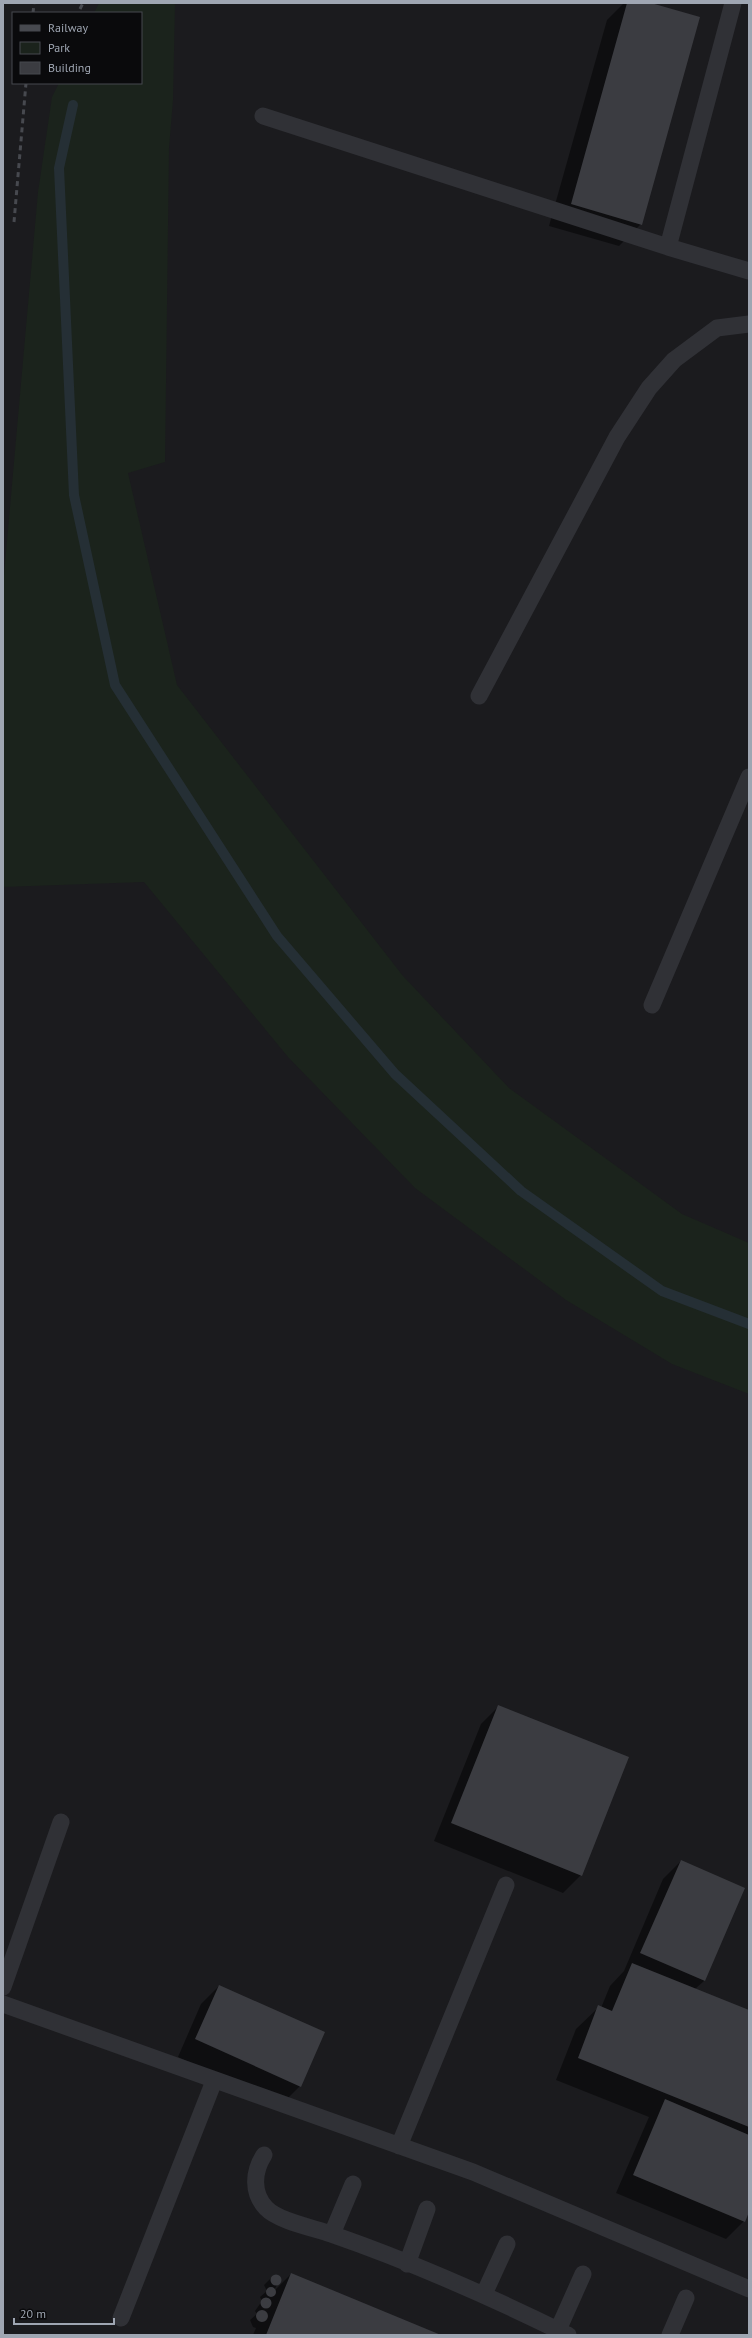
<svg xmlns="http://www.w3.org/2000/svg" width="752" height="2338" font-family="'PT Sans',sans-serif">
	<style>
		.built { fill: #1b1b1e; fill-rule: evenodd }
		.green { fill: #1b231c }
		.shadow { fill: #0007 }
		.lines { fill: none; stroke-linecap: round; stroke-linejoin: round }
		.stream { stroke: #252f35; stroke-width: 10 }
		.building { fill: #3b3c41 }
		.lane { stroke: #303136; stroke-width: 17 }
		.rail { stroke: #47494f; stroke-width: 3; stroke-dasharray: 5 4; stroke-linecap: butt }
	</style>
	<rect width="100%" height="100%" fill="#0f0f11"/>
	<path class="built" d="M3,3H749V2335H3ZM13,13H141V83H13Z"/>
	<path class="green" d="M99,3H175L173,100L169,148L165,462L128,473L177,685L403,976L509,1088L682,1214L749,1243V1394L672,1364L566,1300L415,1188L288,1057L144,882L3,887V586L38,192L52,97L59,83H141V13H94Z"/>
	<path class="shadow" d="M624,3H648L641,224L619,246L549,226L607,20Z
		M499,1706L581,1875L563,1893L434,1841L481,1724Z
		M681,1861L704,1981L695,1989L749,2011V2210L744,2221L726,2239L616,2193L649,2117L556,2080L576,2029L599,2007L601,2008L610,1986L624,1971L663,1879Z
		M219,1986L300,2086L282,2104L178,2057L201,2004Z
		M291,2274L439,2335H253L256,2328L253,2327L250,2320L257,2314L255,2311L262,2301L260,2297L267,2291L264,2285L273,2276L280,2278L274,2291Z"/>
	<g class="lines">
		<path class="stream" d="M73,105L59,168L74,495L115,685L277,936L395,1074L521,1191L662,1291L749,1324"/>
	</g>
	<path class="building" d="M627,3H651L700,17L642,225L571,204Z
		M498,1705L629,1757L582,1876L451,1823Z
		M681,1860L745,1888L705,1981L640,1953Z
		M632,1963L749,2010V2127L578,2058L598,2005L612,2011Z
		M219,1985L325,2032L301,2087L195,2039Z
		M665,2099L749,2135V2212L745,2222L633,2175Z
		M291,2273L441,2335H266Z
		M270.5 2280a5.5 5.5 0 1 1 11 0a5.5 5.5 0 1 1-11 0Z
		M266 2292a5 5 0 1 1 10 0a5 5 0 1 1-10 0Z
		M260.5 2303a5.5 5.5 0 1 1 11 0a5.5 5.5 0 1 1-11 0Z
		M256 2316a6 6 0 1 1 12 0a6 6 0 1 1-12 0Z"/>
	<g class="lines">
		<path class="lane" d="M263,116L668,247L749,271
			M668,247L733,3
			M479,696L617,437L649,388L674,360L717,328L749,324
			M652,1005L749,777
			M3,1987L61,1822
			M3,2004L473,2172L749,2289
			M399,2146L506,1885
			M264,2155C253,2172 252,2193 266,2208C278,2221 314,2228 331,2234C412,2262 491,2297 568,2335
			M332,2234L353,2184
			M407,2264L427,2209
			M484,2294L507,2244
			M121,2318L214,2081
			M558,2330L583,2274
			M670,2335L686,2298"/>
		<path class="rail" d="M80,9L83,3
			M33,13L34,3
			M14,222L26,83"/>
	</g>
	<rect width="752" height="2338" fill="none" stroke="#9fa6b2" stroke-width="8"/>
	<rect x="12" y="12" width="130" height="72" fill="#0a0a0c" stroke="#46484e"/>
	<rect x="20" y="25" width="20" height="6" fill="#47494f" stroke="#46484e"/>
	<text x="48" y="32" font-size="12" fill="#9fa6b2">Railway</text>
	<rect x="20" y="42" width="20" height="12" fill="#1b231c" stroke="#46484e"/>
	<text x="48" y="52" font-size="12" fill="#9fa6b2">Park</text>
	<rect x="20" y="62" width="20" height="12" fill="#3b3c41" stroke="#46484e"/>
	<text x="48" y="72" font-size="12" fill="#9fa6b2">Building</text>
	<path d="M14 2318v6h100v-6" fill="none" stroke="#9fa6b2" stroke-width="2"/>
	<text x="20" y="2318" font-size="12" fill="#9fa6b2" stroke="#0a0a0c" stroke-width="3" paint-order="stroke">20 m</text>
</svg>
